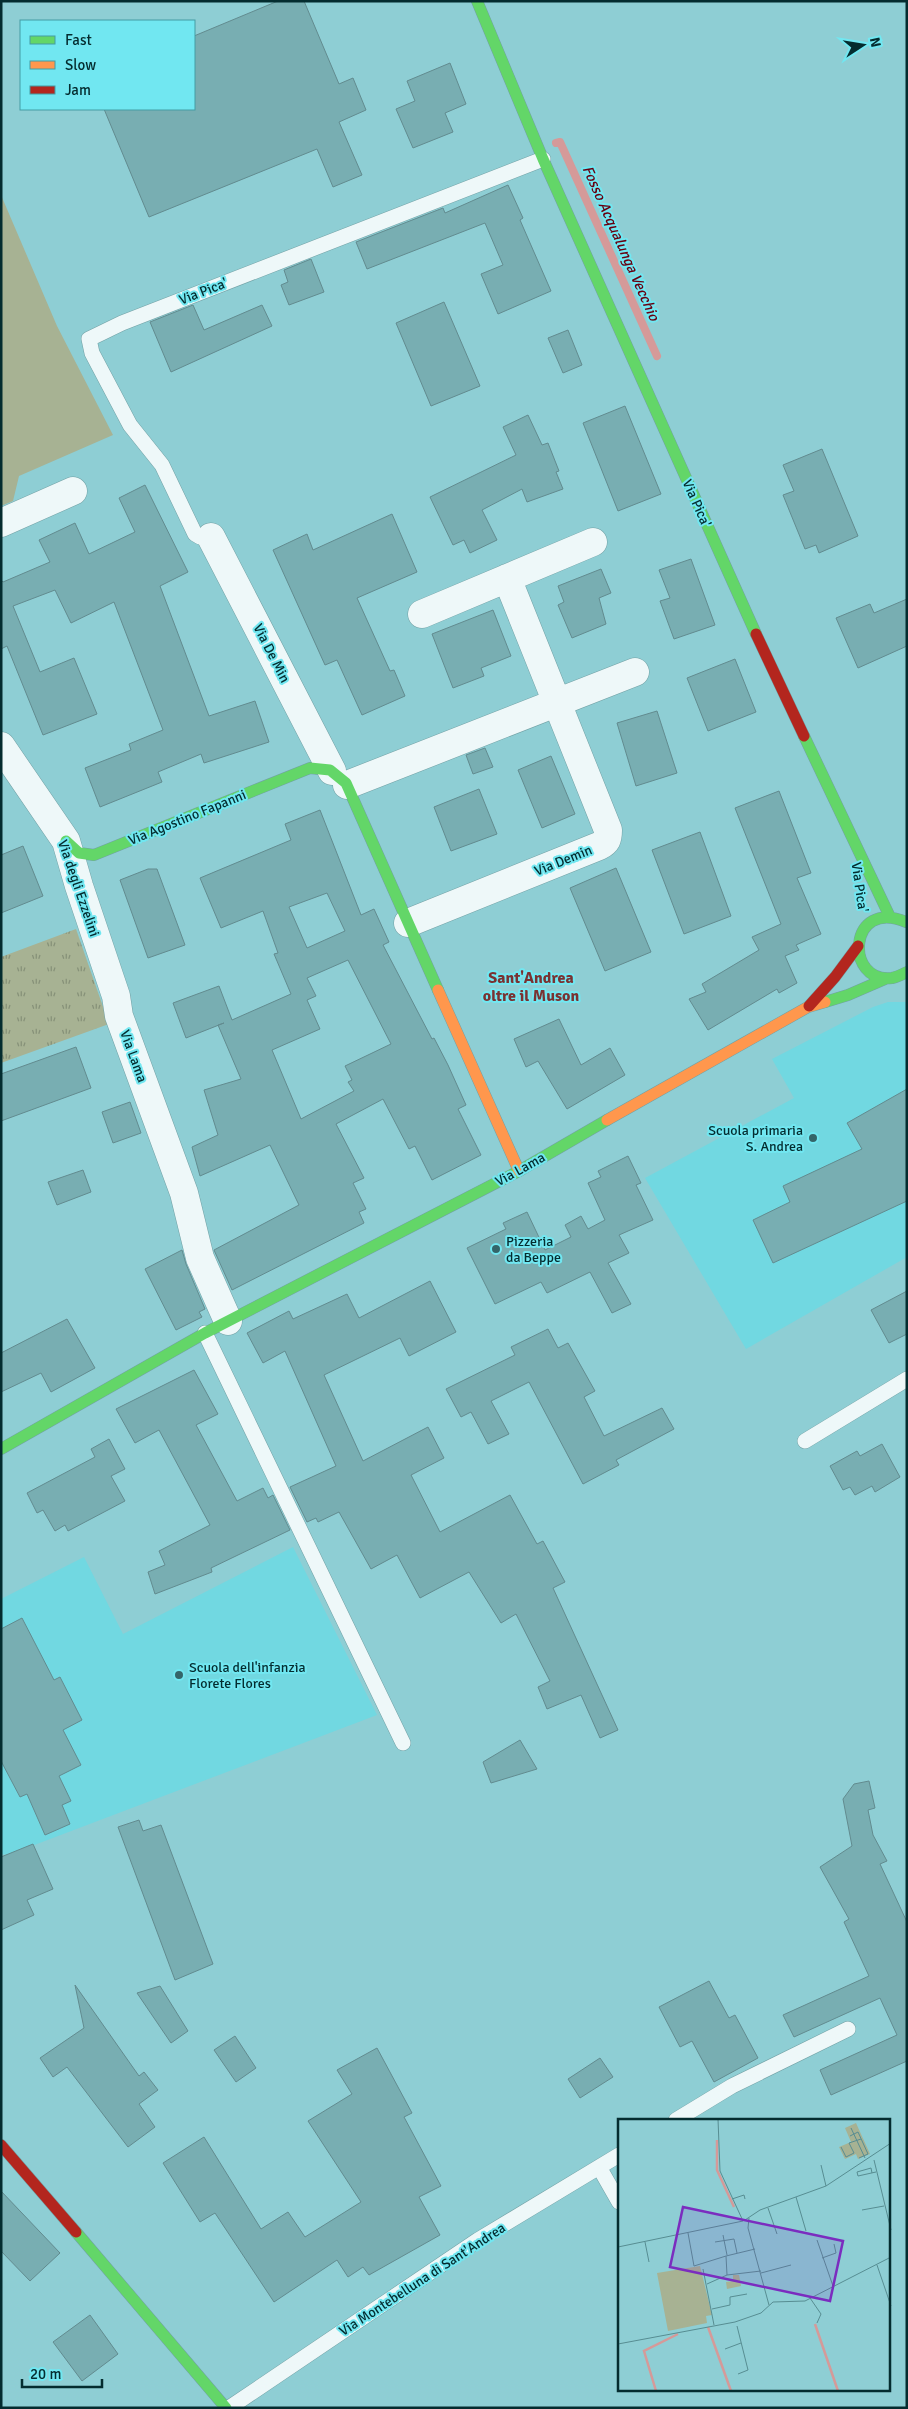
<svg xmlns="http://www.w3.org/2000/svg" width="908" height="2409" font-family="Signika,sans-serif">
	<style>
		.built { fill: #71d8e1 }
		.grass { fill: url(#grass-tufts) }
		.garden { fill: #a7b293 }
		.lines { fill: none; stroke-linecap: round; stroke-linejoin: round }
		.stream { stroke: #d59a99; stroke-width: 8 }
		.building { fill: #78aeb2; stroke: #628b8f; fill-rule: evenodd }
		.lane-casing { stroke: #72a1a5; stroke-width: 16 }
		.street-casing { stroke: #72a1a5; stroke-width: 29 }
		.fast-casing { stroke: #72a1a5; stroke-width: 12 }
		.slow-casing { stroke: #72a1a5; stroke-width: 12 }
		.jam-casing { stroke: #72a1a5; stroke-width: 12 }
		.lane { stroke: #eef8f9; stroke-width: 15 }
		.street { stroke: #eef8f9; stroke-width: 28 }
		.fast { stroke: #63d668; stroke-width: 11 }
		.slow { stroke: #ff974d; stroke-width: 11 }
		.jam { stroke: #b3261e; stroke-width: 11 }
		.poi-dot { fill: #346569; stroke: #71e7f1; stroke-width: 2 }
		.labels { text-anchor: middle; stroke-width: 4; stroke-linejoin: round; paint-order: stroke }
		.street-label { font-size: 14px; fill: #042c2f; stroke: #71e7f1 }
		.poi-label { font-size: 14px; fill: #042c2f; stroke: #71e7f1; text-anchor: start }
		.water-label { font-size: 15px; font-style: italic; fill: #680010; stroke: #71e7f1 }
		.quarter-label { font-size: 16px; font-weight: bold; fill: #7a3232; stroke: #71e7f1 }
		.inset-river { fill: none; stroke: #d59a99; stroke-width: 2.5 }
		.inset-road { fill: none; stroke: #578d92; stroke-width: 1 }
		.view { fill: #7b2cbf; fill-opacity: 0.15; stroke: #7b2cbf; stroke-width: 2.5 }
		.inset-edge { fill: none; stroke: #042c2f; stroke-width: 2.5 }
	</style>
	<defs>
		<pattern id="grass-tufts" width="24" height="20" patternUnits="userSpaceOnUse" patternTransform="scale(1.25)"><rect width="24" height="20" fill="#a7b293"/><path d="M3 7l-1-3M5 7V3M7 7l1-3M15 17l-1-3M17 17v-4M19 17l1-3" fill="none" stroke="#869178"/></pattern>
	</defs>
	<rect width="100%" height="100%" fill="#8eced4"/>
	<path class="built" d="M888,1002H907V1257L746,1349L645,1178L794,1098L772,1059L873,1007Z
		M293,1547L377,1715L8,1855L1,1854V1599L84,1557L123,1634Z"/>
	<path class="grass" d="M76,929L109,1024L1,1063V957Z"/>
	<path class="garden" d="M1,195L57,326L113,435L19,476L13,501L1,506Z"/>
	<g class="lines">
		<path class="stream" d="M556,143L560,142L657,356"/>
	</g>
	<path class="building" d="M278,1H304L339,84L353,78L366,110L339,122L362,175L333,187L317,149L149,217L104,109H194V36Z
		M450,63L466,104L445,113L453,132L413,148L396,109L415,101L407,81Z
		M508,185L523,218L520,220L551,291L498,314L481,274L503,265L485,223L367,269L356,242L443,208L445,213Z
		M311,259L324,292L289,305L281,285L288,282L284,270Z
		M444,302L480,386L431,406L396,323Z
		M193,305L204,330L262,305L272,326L171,372L150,322Z
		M568,330L582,365L563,373L548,338Z
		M625,406L661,494L618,511L583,423Z
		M528,415L542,445L548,443L559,471L556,472L563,489L527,502L522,489L482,510L497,540L470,553L464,540L453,545L430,497L516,455L503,427Z
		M822,449L858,536L819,553L816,545L805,549L783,495L794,491L783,465Z
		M145,485L188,572L160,586L209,716L255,701L269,742L204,763L201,754L158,772L162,782L100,807L85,768L131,750L129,744L163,730L114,602L71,623L55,590L13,606L40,672L74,658L97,714L43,735L7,646L1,649V580L3,582L50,562L39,540L75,523L89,554L135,532L119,498Z
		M392,514L417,572L357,598L390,671L394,670L405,696L362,715L337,660L325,665L273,550L307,534L313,550Z
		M691,559L715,625L674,639L660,601L670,598L659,570Z
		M601,569L611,593L599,598L606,624L572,638L558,605L564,602L558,586Z
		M907,599V646L858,668L836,618L870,604L874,613Z
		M493,610L511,656L481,668L484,676L453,688L432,634Z
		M735,659L756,712L708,731L687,678Z
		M657,711L677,773L636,786L617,723Z
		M485,748L493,767L473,774L466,755Z
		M551,756L575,814L542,828L518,770Z
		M479,789L497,834L451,851L434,807Z
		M779,791L811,873L797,878L821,934L796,945L799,950L785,956L797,983L779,993L777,989L708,1030L689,999L706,992L702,984L759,950L752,937L781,924L735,808Z
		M320,810L361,915L374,909L389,942L383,945L432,1039L434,1038L448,1065L466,1105L458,1109L481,1155L432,1180L415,1146L409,1149L383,1099L336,1124L364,1178L353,1183L366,1209L359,1212L364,1223L232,1290L214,1250L299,1205L270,1145L200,1176L192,1147L218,1135L204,1090L241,1079L218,1025L224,1023L186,1038L173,1003L219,986L232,1020L291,994L274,954L278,953L263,911L221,928L200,878L291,840L285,824ZM327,893L345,931L307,948L289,907ZM348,960L391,1044L345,1066L352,1080L348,1082L354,1091L301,1119L272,1050L320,1029L307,1000L316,996L307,978Z
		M700,832L731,916L684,934L652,850Z
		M23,846L43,896L1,913V855Z
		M616,868L651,952L605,971L570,888Z
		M148,869H157L185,945L148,958L120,880Z
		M559,1019L581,1065L610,1048L625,1075L567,1109L538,1061L526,1067L514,1039Z
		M76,1047L91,1088L1,1121V1074Z
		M907,1089V1201L773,1263L753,1220L790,1202L783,1186L862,1149L847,1123Z
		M130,1102L141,1133L113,1143L102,1112Z
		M628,1156L641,1183L636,1185L653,1220L619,1235L629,1253L608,1263L631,1304L612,1313L590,1272L547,1293L541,1282L495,1304L467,1248L506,1229L503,1223L527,1212L545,1250L571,1237L565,1225L581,1216L588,1229L605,1220L588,1183L601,1177L598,1171Z
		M83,1170L91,1192L57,1205L48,1182Z
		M182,1250L186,1264L205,1309L199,1312L202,1317L176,1330L145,1269Z
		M430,1281L456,1332L409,1356L400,1338L324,1375L363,1461L428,1427L444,1458L411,1475L440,1532L510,1495L537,1544L543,1541L565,1582L553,1588L618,1730L600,1738L581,1695L547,1709L538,1687L550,1681L516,1614L501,1623L469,1572L420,1598L397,1555L371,1569L339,1512L318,1522L316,1518L307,1522L290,1487L336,1466L285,1351L263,1363L247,1333L289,1311L293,1319L347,1294L359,1318Z
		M907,1291V1334L889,1343L871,1310Z
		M67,1319L95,1368L51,1392L41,1373L1,1392V1353Z
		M548,1329L558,1348L568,1343L595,1391L584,1397L604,1436L662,1408L674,1429L616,1460L619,1465L583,1484L529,1382L491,1401L509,1434L488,1444L471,1412L461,1417L446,1389L515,1355L511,1347Z
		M194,1370L218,1414L196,1425L237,1501L263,1488L268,1498L273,1495L290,1530L211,1568L212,1572L155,1594L148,1572L165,1565L159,1551L210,1525L159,1430L135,1443L116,1409Z
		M109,1439L125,1469L111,1476L125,1501L68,1531L65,1525L55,1531L43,1510L37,1513L27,1493L95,1457L91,1449Z
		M882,1444L900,1477L875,1492L872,1486L855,1495L850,1487L843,1490L830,1466L857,1451L860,1456Z
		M22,1618L54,1680L60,1677L82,1720L63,1730L81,1765L59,1776L71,1801L62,1805L70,1824L45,1835L27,1794L20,1797L1,1761V1629Z
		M520,1740L537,1769L491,1783L483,1762Z
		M869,1781L875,1808L868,1810L873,1835L887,1861L880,1864L907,1922V2061L831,2095L820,2070L897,2035L880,1998L794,2037L783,2015L869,1976L844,1922L849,1919L820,1867L852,1846L843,1799L854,1784Z
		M139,1820L143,1831L161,1825L213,1964L175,1980L118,1827Z
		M33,1844L53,1889L27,1900L34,1915L1,1930V1857Z
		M709,1981L729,2018L735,2015L758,2058L714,2082L692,2041L680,2047L659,2007Z
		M75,1985L139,2076L144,2072L158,2090L139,2104L155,2127L128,2147L67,2067L53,2077L40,2058L84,2028Z
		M160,1986L188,2031L171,2043L137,1993Z
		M235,2036L256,2068L236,2082L214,2050Z
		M377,2048L412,2113L404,2117L441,2186L419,2197L440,2235L369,2275L363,2267L348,2277L337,2260L274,2302L215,2213L200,2222L163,2163L204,2137L261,2229L288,2212L305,2237L361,2202L308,2121L352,2094L337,2070Z
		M600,2058L613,2077L580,2098L568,2079Z
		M1,2191L60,2253L30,2281L1,2251Z
		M90,2315L118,2354L82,2381L53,2342Z"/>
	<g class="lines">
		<g class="lane-casing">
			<path id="lane" d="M211,537H200L195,534L162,465L130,425L92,353L89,339L122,323L543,159
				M205,1333L403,1743
				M805,1441L907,1379
				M676,2120L732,2086L848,2029
				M599,2167L619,2202
				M229,2408L478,2240L619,2155"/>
		</g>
		<g class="street-casing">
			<path id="street" d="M1,523L73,491
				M211,537L332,771
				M422,614L593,542
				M1,746L66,841L79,886L116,996L119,1016L184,1193L200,1258L228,1321
				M347,785L635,672
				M408,923L599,846C607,842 608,839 608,830L507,578"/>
		</g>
		<g class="fast-casing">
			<path id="fast" d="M477,1L543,159L756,634
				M804,736L890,917
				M66,841L79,853L94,855L310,768L330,770L346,783L438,990
				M906,922C848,897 844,984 892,978C897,977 903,974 907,972
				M825,1002L848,995L885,979
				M1,1449L205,1333L519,1171L607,1120
				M76,2232L226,2408"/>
		</g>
		<g class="slow-casing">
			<path id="slow" d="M438,990L519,1171
				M607,1120L808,1007L825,1002"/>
		</g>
		<g class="jam-casing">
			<path id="jam" d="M756,634L804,736
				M809,1006L835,977L858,946
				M1,2145L76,2232"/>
		</g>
		<use href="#lane" class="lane"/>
		<use href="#street" class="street"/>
		<use href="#fast" class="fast"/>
		<use href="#slow" class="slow"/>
		<use href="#jam" class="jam"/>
	</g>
	<g class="poi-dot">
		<circle cx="813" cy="1138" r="5"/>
		<circle cx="496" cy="1249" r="5"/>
		<circle cx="179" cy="1675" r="5"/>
	</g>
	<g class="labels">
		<g class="street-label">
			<text transform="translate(203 291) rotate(-21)" y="5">Via Pica'</text>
			<text transform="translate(697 503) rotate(66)" y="5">Via Pica'</text>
			<text transform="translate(272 653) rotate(63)" y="5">Via De Min</text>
			<text transform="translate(187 817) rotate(-22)" y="5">Via Agostino Fapanni</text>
			<text transform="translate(563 860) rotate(-22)" y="5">Via Demin</text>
			<text transform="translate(860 887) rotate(82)" y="5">Via Pica'</text>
			<text transform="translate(79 888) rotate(71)" y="5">Via degli Ezzelini</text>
			<text transform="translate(134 1056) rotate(70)" y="5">Via Lama</text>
			<text transform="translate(520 1169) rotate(-29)" y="5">Via Lama</text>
			<text transform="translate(422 2279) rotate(-33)" y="5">Via Montebelluna di Sant'Andrea</text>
		</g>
		<g class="poi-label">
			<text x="803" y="1135" text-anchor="end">Scuola primaria<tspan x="803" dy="16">S. Andrea</tspan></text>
			<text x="506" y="1246">Pizzeria<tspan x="506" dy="16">da Beppe</tspan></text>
			<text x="189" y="1672">Scuola dell'infanzia<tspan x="189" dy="16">Florete Flores</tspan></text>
		</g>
		<g class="water-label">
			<text transform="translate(621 243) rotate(66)" y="5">Fosso Acqualunga Vecchio</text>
		</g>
		<g class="quarter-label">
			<text x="531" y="983">Sant'Andrea<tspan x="531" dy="18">oltre il Muson</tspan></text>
		</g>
	</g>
	<g transform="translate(618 2119)">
		<rect width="272" height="272" fill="#8eced4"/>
		<path d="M115,156H121L123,167L109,170L108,163L115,162Z" fill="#a7b293"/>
		<path d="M238,4L252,35L240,40L238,35L227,40L221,28L233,23L227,9Z" fill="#a7b293"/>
		<path d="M82,147L94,196L88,197L89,204L50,212L39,154Z" fill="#a7b293"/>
		<path class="inset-river" d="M99,21V51L116,88M197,205L220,272M90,208L113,272M38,272L26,232L60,215"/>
		<path class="inset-road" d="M100,0L102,52L125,102M233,9L247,39M232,17L240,13L250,35L241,39M223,28L228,38L236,34L231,24L243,20M256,41L273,111M203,46L208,67M254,54L253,49L239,53L240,57L258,53M178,78L188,112M114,80L126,76L127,80M150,89L159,115M244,91L266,87M131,99L130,109L151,186M127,101L142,91L208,67L273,24M70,114L76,147L108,137M105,116L109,136M199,121L215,167M27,123L31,143M97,123L116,120L119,134M0,128L125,102M204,139L218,134L216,125M259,146L273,187M85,150L96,206M143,154L173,146M109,156L108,137L137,130M89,165L109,156L143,152M192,179L203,195L199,204M94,190L112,186V178L129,175M119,207L130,251L120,255M0,225L117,203L143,194L155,183L187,182L273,138M107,230L123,224"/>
		<path class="view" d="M65,88L225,122L212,182L52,148Z"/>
		<rect width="272" height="272" class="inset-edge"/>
	</g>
	<rect width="908" height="2409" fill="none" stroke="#042c2f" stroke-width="5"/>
	<rect x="20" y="20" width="175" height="90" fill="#71e7f1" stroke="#459ca3"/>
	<rect x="30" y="36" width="25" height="8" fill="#63d668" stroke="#459ca3"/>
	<text x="65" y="45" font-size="15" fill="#042c2f">Fast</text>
	<rect x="30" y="61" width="25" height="8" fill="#ff974d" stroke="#459ca3"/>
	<text x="65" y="70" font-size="15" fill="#042c2f">Slow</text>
	<rect x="30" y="86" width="25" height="8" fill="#b3261e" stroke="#459ca3"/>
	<text x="65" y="95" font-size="15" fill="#042c2f">Jam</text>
	<g transform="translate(863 45) rotate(78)" stroke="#71e7f1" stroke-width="4" paint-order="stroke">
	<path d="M0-4L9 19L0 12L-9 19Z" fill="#042c2f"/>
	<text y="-8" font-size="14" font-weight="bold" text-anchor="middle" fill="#042c2f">N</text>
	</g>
	<path d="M22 2379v8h80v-8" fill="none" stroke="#042c2f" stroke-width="2.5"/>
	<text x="30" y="2379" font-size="15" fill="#042c2f" stroke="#71e7f1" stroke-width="4" paint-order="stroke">20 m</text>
</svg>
